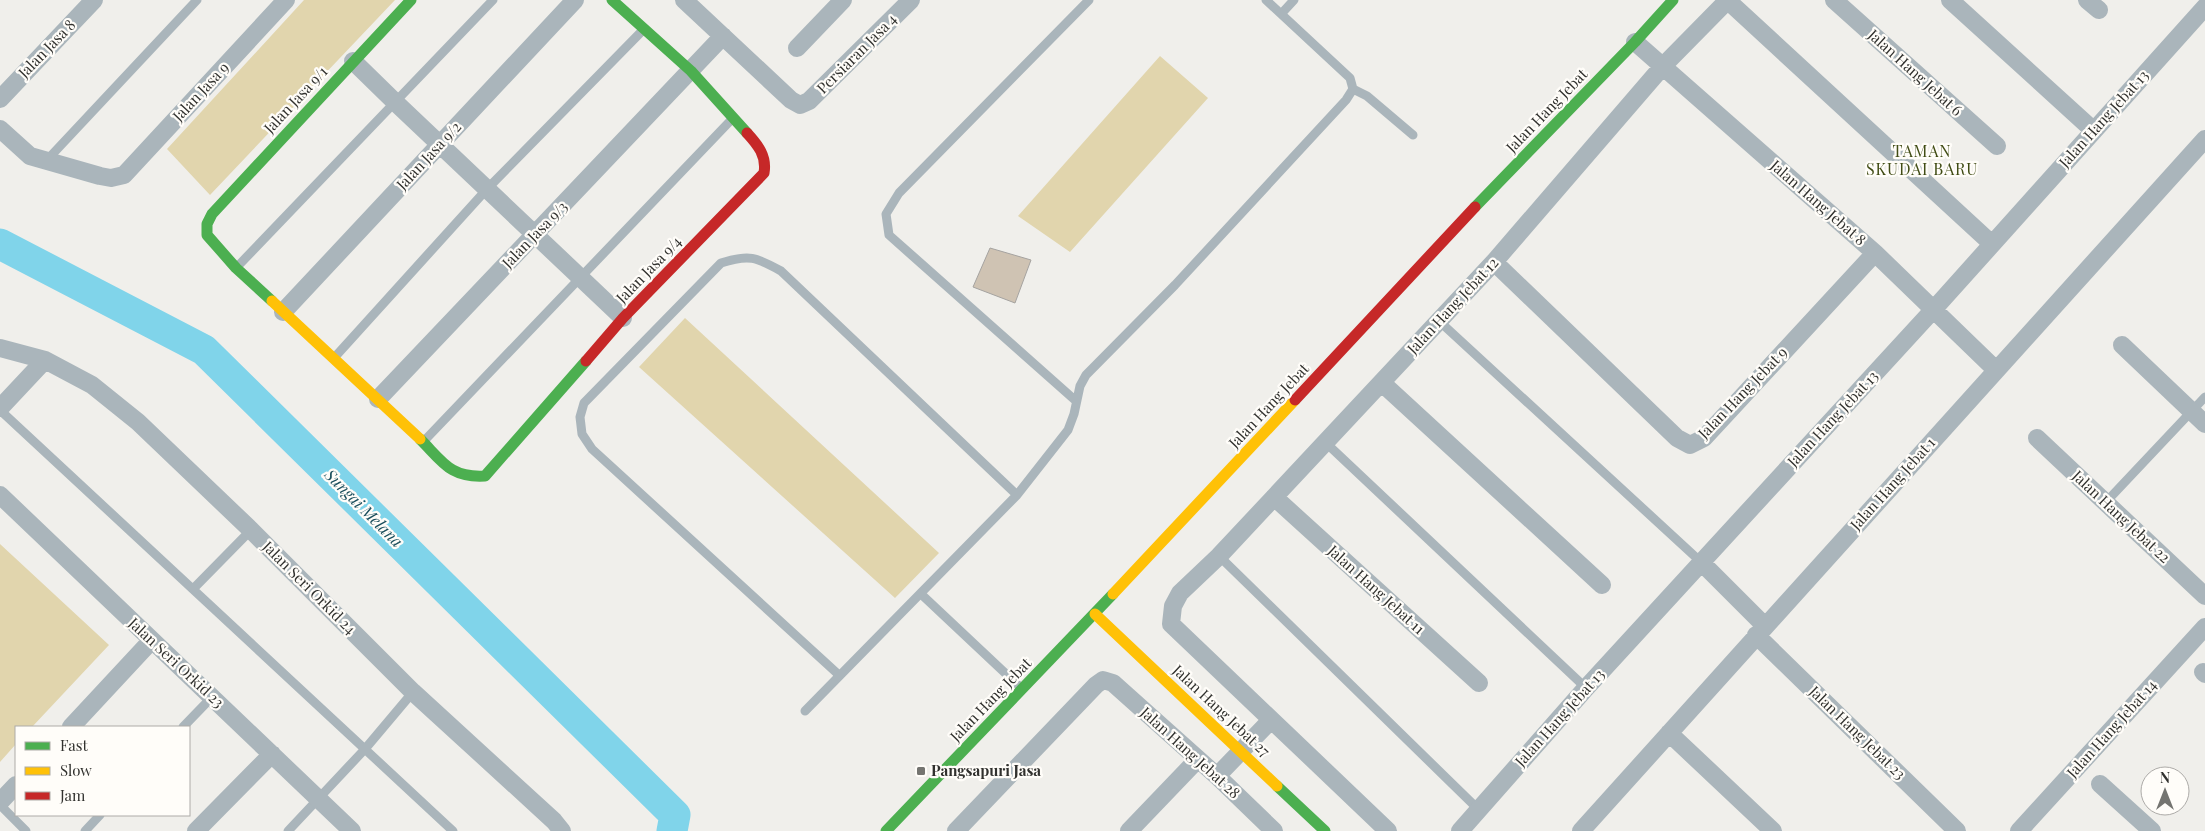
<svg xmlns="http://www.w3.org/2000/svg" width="2205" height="831" font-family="'Playfair Display',serif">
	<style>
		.green { fill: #e1d5ad }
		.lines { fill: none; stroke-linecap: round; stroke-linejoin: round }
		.river { stroke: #80d4ea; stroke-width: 31 }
		.building { fill: #cfc3b3; stroke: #a5a3a0 }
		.lane { stroke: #aab5bb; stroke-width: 9 }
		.street { stroke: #aab5bb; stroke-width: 18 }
		.fast { stroke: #4caf50; stroke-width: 11 }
		.slow { stroke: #ffc107; stroke-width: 11 }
		.jam { stroke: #c62828; stroke-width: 11 }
		.poi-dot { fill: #747470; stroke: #fffdf9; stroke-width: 2 }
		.labels { text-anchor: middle; stroke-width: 4.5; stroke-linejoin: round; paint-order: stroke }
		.street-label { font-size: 15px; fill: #31312e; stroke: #fffdf9 }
		.poi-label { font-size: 15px; font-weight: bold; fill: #31312e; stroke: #fffdf9; text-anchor: start }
		.neighbourhood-label { font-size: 16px; letter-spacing: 1px; fill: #404c14; stroke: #fffdf9 }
		.water-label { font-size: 16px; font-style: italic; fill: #1c4f5d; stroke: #fffdf9 }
	</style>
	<rect width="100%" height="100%" fill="#f0efeb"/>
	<path class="green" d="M304,0H395L210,195L167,149Z
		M1160,56L1208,98L1070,252L1018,216Z
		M685,318L939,553L895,598L639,367Z
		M0,544L109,645L32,727H16V744L0,762Z"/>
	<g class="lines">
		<path class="river" d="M0,244L204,350L675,815L672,831"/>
	</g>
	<path class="building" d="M990,248L1031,260L1015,303L973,287Z"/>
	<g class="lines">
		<path class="lane" d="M1282,13L1294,0
			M1353,89L1367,96L1413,135
			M47,160L197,0
			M237,267L493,0
			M1439,321L1701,562
			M334,358L487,189L644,29
			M1076,401L889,235L886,214L899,193L1089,0
			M0,410L453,831
			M424,441L733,118
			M1325,442L1586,688
			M2106,502L2205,397
			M1219,556L1479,810
			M194,588L251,530
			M921,594L1021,688
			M839,675L592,449L582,434L580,417L584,403L721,263C749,254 756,257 781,271L1017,495
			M805,711L1017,495L1068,430L1074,414L1080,386L1086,375L1175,285L1346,100L1353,89L1350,78L1266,0
			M183,727L212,697
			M0,805L26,831
			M85,831L100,815
			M288,831L365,749L413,692"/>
		<path class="street" d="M684,0L791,100L800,105L809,101L911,0
			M1727,0L1992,244
			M1834,0L1997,146
			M1950,0L2094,131
			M2087,0L2099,10
			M1635,42L1875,253L1996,370
			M797,48L843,0
			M353,61L395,102L623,318
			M0,99L94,0
			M0,129L30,156L100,176L111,178L124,175L286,0
			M1494,262L1677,438L1690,445L1704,438L1875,253
			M283,312L575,0
			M2122,345L2205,424
			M0,348L45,360L92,385L138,422L251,530L413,692L554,821L562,831
			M1382,383L1602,585
			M378,399L723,36
			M0,408L45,360
			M2037,438L2205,596
			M0,495L352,831
			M1274,497L1479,683
			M1701,562L1765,626
			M1756,635L1957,831
			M2203,672L2205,674
			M71,727L151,641
			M1669,733L1773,831
			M1217,776L1271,720
			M2100,784L2152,831
			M0,802L16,785
			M196,831L272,754
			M956,831L1096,685L1103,680L1113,683L1217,776L1274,831
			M1129,831L1198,759
			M1388,831L1171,624L1173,606L1180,593L1219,556L1494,262L1663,66L1728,0
			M1460,831L1586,688L1934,309L2205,7
			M1581,831L2205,139
			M2019,831L2205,627"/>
		<path class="fast" d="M612,0L691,71L747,133
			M1475,207L1635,42L1673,0
			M272,301L236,268L207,235V224L212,214L411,0
			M420,439C443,462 450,478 485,476L586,361
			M1277,786L1325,831
			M886,831L1113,594"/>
		<path class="slow" d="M272,301L420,439
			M1113,594L1295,400
			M1095,614L1277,786"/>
		<path class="jam" d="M586,361L623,318L764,173C767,156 758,145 747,133
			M1295,400L1475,207"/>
	</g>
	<rect class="poi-dot" x="916" y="766" width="10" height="10" rx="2.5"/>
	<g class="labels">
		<g class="street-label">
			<text transform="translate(47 49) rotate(-46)" y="5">Jalan Jasa 8</text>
			<text transform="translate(857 54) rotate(-45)" y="5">Persiaran Jasa 4</text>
			<text transform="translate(1915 73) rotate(42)" y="5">Jalan Hang Jebat 6</text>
			<text transform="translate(201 92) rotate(-47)" y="5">Jalan Jasa 9</text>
			<text transform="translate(296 100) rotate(-47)" y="5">Jalan Jasa 9/1</text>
			<text transform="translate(1547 111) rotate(-46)" y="5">Jalan Hang Jebat</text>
			<text transform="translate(2104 119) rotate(-48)" y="5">Jalan Hang Jebat 13</text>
			<text transform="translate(429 156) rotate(-47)" y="5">Jalan Jasa 9/2</text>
			<text transform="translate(1818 203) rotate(41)" y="5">Jalan Hang Jebat 8</text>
			<text transform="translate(535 235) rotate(-46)" y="5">Jalan Jasa 9/3</text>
			<text transform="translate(649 270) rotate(-46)" y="5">Jalan Jasa 9/4</text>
			<text transform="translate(1453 306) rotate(-47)" y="5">Jalan Hang Jebat 12</text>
			<text transform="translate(1743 393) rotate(-46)" y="5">Jalan Hang Jebat 9</text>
			<text transform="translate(1269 406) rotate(-47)" y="5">Jalan Hang Jebat</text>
			<text transform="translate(1833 419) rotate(-47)" y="5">Jalan Hang Jebat 13</text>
			<text transform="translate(1893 484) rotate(-48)" y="5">Jalan Hang Jebat 1</text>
			<text transform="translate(2121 517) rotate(43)" y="5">Jalan Hang Jebat 22</text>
			<text transform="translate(309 588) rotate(45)" y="5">Jalan Seri Orkid 24</text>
			<text transform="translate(1376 590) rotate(42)" y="5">Jalan Hang Jebat 11</text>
			<text transform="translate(176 663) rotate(43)" y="5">Jalan Seri Orkid 23</text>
			<text transform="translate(991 700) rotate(-46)" y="5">Jalan Hang Jebat</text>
			<text transform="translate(1221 711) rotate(43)" y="5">Jalan Hang Jebat 27</text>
			<text transform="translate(1560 718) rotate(-48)" y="5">Jalan Hang Jebat 13</text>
			<text transform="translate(2112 729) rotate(-48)" y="5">Jalan Hang Jebat 14</text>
			<text transform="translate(1857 733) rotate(44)" y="5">Jalan Hang Jebat 23</text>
			<text transform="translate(1190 753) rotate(42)" y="5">Jalan Hang Jebat 28</text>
		</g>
		<g class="poi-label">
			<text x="931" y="776">Pangsapuri Jasa</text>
		</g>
		<g class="neighbourhood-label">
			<text x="1922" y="157">TAMAN<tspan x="1922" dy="18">SKUDAI BARU</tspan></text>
		</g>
		<g class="water-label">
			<text transform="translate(364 508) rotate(45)" y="6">Sungai Melana</text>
		</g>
	</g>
	<rect x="15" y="726" width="175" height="90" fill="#fffdf9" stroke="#adaba8"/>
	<rect x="25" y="742" width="25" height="8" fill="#4caf50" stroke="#adaba8"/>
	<text x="60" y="751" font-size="15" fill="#31312e">Fast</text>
	<rect x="25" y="767" width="25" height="8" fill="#ffc107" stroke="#adaba8"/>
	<text x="60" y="776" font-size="15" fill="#31312e">Slow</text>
	<rect x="25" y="792" width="25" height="8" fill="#c62828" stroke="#adaba8"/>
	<text x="60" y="801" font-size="15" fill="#31312e">Jam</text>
	<g transform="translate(2165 791)"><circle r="24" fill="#fffdf9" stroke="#adaba8"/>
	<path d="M0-4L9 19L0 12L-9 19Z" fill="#747470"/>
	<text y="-8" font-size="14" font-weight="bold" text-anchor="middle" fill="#31312e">N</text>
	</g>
</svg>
